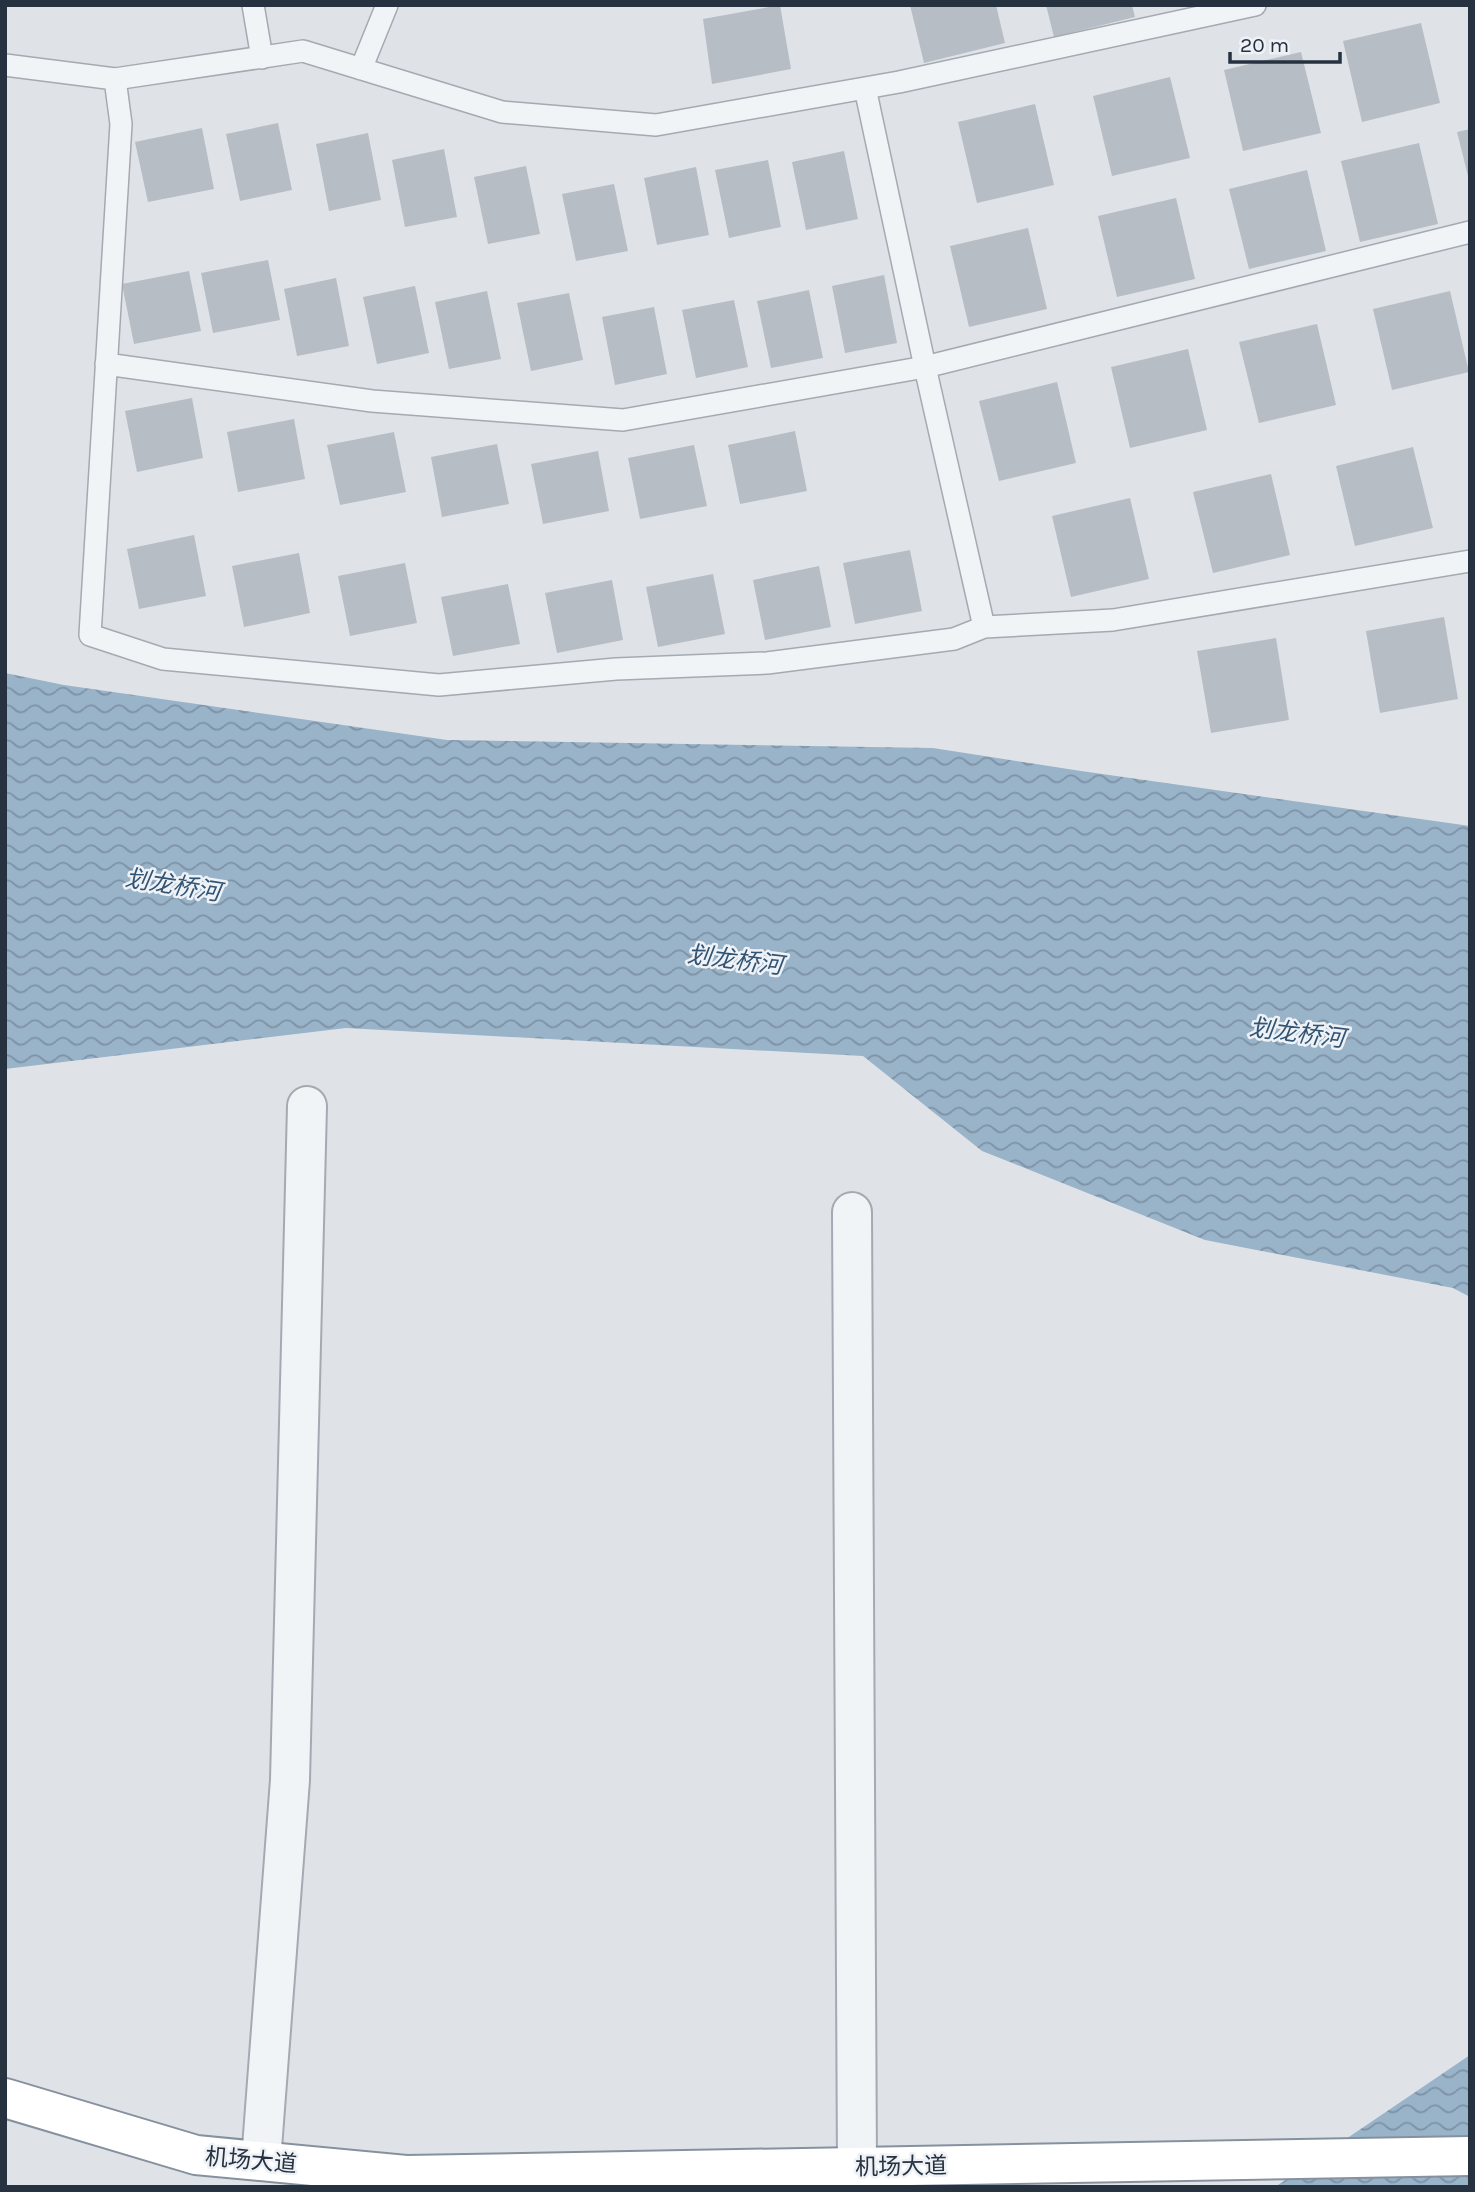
<svg xmlns="http://www.w3.org/2000/svg" width="1475" height="2192" font-family="Karla,'Noto Sans SC',sans-serif">
	<style>
		.water { fill: url(#water-waves) }
		.building { fill: #b6bdc5 }
		.lines { fill: none; stroke-linecap: round; stroke-linejoin: round }
		.lane-casing { stroke: #a4aab2; stroke-width: 24 }
		.street-casing { stroke: #a4aab2; stroke-width: 42 }
		.highway-casing { stroke: #86919f; stroke-width: 42 }
		.lane { stroke: #f1f4f7; stroke-width: 21 }
		.street { stroke: #f1f4f7; stroke-width: 38 }
		.highway { stroke: #fff; stroke-width: 38 }
		.labels { text-anchor: middle; stroke-width: 5; stroke-linejoin: round; paint-order: stroke }
		.street-label { font-size: 23px; fill: #273240; stroke: #eef2f6 }
		.water-label { font-size: 24px; font-style: italic; fill: #315374; stroke: #eef2f6 }
	</style>
	<defs>
		<pattern id="water-waves" width="16" height="10" patternUnits="userSpaceOnUse" patternTransform="scale(1.75)"><rect width="16" height="10" fill="#99b3c9"/><path d="M0 5q4-4 8 0t8 0" fill="none" stroke="#7d92a5"/></pattern>
	</defs>
	<rect width="100%" height="100%" fill="#dfe3e8"/>
	<path class="water" d="M5,673L64,685L447,740L933,748L1081,771L1470,826V1297L1453,1288L1205,1240L982,1151L863,1056L346,1028L5,1069Z
		M1470,2055V2187H1275Z"/>
	<path class="building" d="M780,5L791,69L712,84L703,19Z
		M910,5H996L1005,43L924,63Z
		M1046,5H1132L1135,17L1054,37Z
		M1421,23L1440,103L1362,122L1343,41Z
		M1301,52L1321,133L1243,151L1224,70Z
		M1170,77L1190,158L1112,176L1093,96Z
		M1035,104L1054,185L977,203L958,122Z
		M278,123L292,190L240,201L226,134Z
		M202,128L214,189L148,202L135,142Z
		M1470,129V179L1469,180L1457,132Z
		M368,133L381,200L329,211L316,144Z
		M1419,143L1438,224L1360,242L1341,161Z
		M444,149L457,217L405,227L392,160Z
		M844,151L858,219L806,230L792,162Z
		M768,160L781,227L729,238L715,170Z
		M526,166L540,234L488,244L474,177Z
		M696,167L709,235L657,245L644,178Z
		M1307,170L1326,251L1249,269L1229,189Z
		M614,184L628,251L576,261L562,194Z
		M1176,198L1195,279L1117,297L1098,216Z
		M1028,228L1047,309L969,327L950,246Z
		M268,260L280,320L213,333L201,273Z
		M189,271L201,331L134,344L122,284Z
		M884,275L897,343L845,353L832,286Z
		M336,278L349,346L297,356L284,289Z
		M415,286L429,353L377,364L363,297Z
		M809,290L823,358L771,368L757,301Z
		M487,291L501,359L449,369L435,302Z
		M1450,291L1469,372L1392,390L1373,309Z
		M569,293L583,360L531,371L517,303Z
		M734,300L748,367L696,378L682,310Z
		M654,307L667,374L615,385L602,317Z
		M1317,324L1336,405L1259,423L1239,342Z
		M1188,349L1207,430L1130,448L1111,367Z
		M1057,382L1076,463L999,481L979,401Z
		M192,398L203,458L137,472L125,411Z
		M294,419L305,479L238,492L227,432Z
		M795,431L807,491L740,504L728,445Z
		M394,432L406,492L340,505L327,445Z
		M497,444L509,504L442,517L431,457Z
		M694,445L707,506L640,519L628,458Z
		M1413,447L1433,528L1355,546L1336,466Z
		M598,451L609,511L543,524L531,464Z
		M1271,474L1290,555L1213,573L1193,492Z
		M1130,498L1149,579L1071,597L1052,516Z
		M194,535L206,596L139,609L127,549Z
		M910,550L922,611L855,624L843,563Z
		M299,553L310,613L244,627L232,566Z
		M405,563L417,623L350,636L338,576Z
		M819,566L831,627L765,640L753,580Z
		M713,574L725,634L658,647L646,587Z
		M612,580L623,640L557,653L545,593Z
		M508,584L520,644L453,656L441,597Z
		M1444,617L1458,699L1380,713L1366,631Z
		M1276,638L1289,720L1211,733L1197,651Z"/>
	<g class="lines">
		<g class="lane-casing">
			<path id="lane" d="M253,5L262,58
				M5,65L115,79L303,51L502,112L656,125L899,82L1255,5
				M361,69L387,5
				M115,79L121,124L90,635L163,659L439,685L616,669L767,663L954,639L984,627L1113,620L1470,561
				M865,88L925,367L984,627
				M106,364L372,401L623,420L925,367L1470,232"/>
		</g>
		<g class="street-casing">
			<path id="street" d="M852,1212L857,2167
				M261,2161L290,1780L307,1106"/>
		</g>
		<g class="highway-casing">
			<path id="highway" d="M5,2098L196,2155L406,2175L1470,2156"/>
		</g>
		<use href="#lane" class="lane"/>
		<use href="#street" class="street"/>
		<use href="#highway" class="highway"/>
	</g>
	<g class="labels">
		<g class="street-label">
			<text transform="translate(251 2160) rotate(5)" y="8">机场大道</text>
			<text transform="translate(901 2166) rotate(-1)" y="8">机场大道</text>
		</g>
		<g class="water-label">
			<text transform="translate(173 885) rotate(9)" y="8">划龙桥河</text>
			<text transform="translate(735 960) rotate(7)" y="8">划龙桥河</text>
			<text transform="translate(1297 1033) rotate(7)" y="8">划龙桥河</text>
		</g>
	</g>
	<rect width="1475" height="2192" fill="none" stroke="#273240" stroke-width="14"/>
	<path d="M1230 52v10h110v-10" fill="none" stroke="#273240" stroke-width="3.5"/>
	<text x="1240" y="52" font-size="21" fill="#273240" stroke="#eef2f6" stroke-width="5" paint-order="stroke">20 m</text>
</svg>
